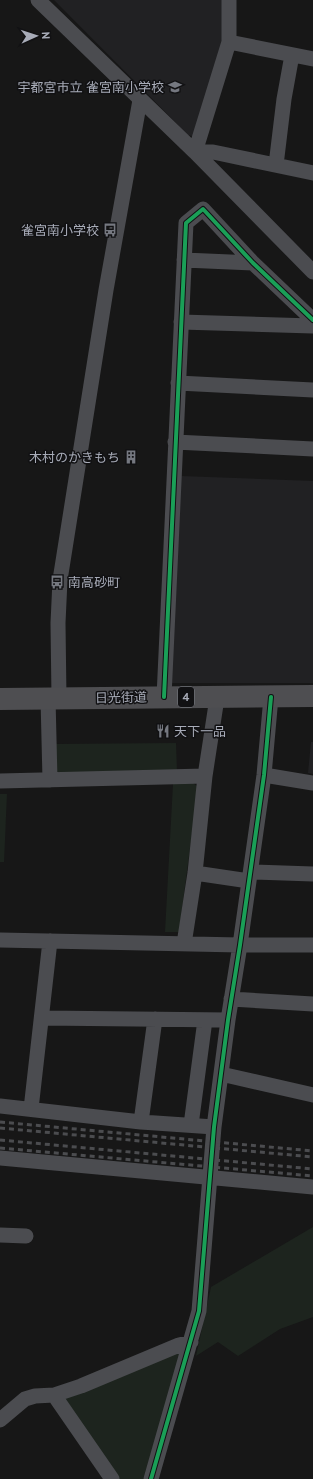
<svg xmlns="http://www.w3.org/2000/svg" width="313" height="1479" font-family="'PT Sans','Noto Sans JP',sans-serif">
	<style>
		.built { fill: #212123 }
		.green { fill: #1d241e }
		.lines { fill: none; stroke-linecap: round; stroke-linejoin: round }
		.minor { stroke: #4b4c50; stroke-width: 15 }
		.highway { stroke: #4e4e51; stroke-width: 22 }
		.rail { stroke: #4b4c4f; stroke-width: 3; stroke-dasharray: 5 4; stroke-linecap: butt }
		.cycleway-casing { stroke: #111113; stroke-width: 6 }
		.cycleway { stroke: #1a9f57; stroke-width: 4 }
		.labels { text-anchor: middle; stroke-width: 3; stroke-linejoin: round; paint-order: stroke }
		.shield { fill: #111113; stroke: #7b7e86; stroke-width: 1 }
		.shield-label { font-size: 12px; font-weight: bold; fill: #a8acb8 }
		.poi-label { font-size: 13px; fill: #a8acb8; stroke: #111113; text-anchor: end }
		.street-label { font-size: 13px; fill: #a8acb8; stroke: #111113 }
	</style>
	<rect width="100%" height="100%" fill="#171717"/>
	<path class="built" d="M54,0H225V39L195,137L188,135Z
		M181,476L313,481V683H171Z
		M311,742H313V774L308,773Z"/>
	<path class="green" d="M176,743L177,772L56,778V744Z
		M193,783L198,787L179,932H165L173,784Z
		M0,794H7L4,862H0Z
		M313,1227V1317L280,1329L238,1356L218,1342L196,1356L211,1287Z
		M183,1351L143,1479H117L60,1399Z"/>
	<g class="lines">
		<path class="minor" d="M38,0L195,152L313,272
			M229,42L313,59
			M195,152L229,42V0
			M195,152H213L313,173
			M276,165L284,99L292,55
			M184,260L253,263
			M181,322L313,326
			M178,383L313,390
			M175,442L313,449
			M164,697L186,223L203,209L253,263L313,320
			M48,698L50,780
			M59,698L58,623L60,580L106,290L140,100
			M264,775L313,783
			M205,776L217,698
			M0,781L205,776L195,873L184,944
			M251,872L313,874
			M195,873L249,881
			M0,940L240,945H313
			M231,999L313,1004
			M43,1018L228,1020
			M221,1074L313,1095
			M0,1106L141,1122L214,1127
			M31,1109L50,941
			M141,1122L155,1019
			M191,1125L205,1020
			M0,1158L313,1187
			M0,1235L26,1236
			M54,1395L112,1479
			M0,1420L25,1399L35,1396L54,1395L81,1386L179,1345L191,1342
			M151,1479L199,1311L214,1127L228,1020L240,945L264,775L271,697"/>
		<path class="highway" d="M0,699L313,696"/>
		<path class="rail" d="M0,1122L313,1151
			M0,1128L313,1157
			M0,1140L313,1169
			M0,1148L313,1176"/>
		<g class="cycleway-casing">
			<path id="cycleway" d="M164,697L186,223L203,209L253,263L313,320
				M151,1479L199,1311L214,1127L228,1020L240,945L264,775L271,697"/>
		</g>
		<use href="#cycleway" class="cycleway"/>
	</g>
	<defs>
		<g id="school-bare" transform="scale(1.08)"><path d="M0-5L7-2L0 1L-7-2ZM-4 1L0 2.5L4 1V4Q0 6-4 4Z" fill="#757880" stroke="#111113" stroke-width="2.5" paint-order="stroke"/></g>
		<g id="bus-bare" transform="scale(1.08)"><path d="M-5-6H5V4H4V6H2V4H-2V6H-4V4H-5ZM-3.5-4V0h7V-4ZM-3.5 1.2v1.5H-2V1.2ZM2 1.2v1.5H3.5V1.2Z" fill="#757880" stroke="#111113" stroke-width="2.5" paint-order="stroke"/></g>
		<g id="building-bare" transform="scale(1.08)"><path d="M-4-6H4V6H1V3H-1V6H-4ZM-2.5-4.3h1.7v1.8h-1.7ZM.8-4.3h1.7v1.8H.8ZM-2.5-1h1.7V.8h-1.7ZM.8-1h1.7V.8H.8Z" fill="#757880" stroke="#111113" stroke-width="2.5" paint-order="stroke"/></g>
		<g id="restaurant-bare" transform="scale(1.08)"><path d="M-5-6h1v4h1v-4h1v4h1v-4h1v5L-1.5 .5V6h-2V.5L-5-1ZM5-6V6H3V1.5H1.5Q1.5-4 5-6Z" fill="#757880" stroke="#111113" stroke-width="2.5" paint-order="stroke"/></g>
	</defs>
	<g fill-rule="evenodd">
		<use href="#school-bare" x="175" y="87"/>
		<use href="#bus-bare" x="110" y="230"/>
		<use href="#building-bare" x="131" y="457"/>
		<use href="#bus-bare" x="57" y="582"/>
		<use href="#restaurant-bare" x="163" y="731"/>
	</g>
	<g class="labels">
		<rect class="shield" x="178" y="687" width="16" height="20" rx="3"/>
		<g class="shield-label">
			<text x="186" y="701">4</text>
		</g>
		<g class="poi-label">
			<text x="164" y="92">宇都宮市立 雀宮南小学校</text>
			<text x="99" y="235">雀宮南小学校</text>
			<text x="120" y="462">木村のかきもち</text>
			<text x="68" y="587" text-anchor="start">南高砂町</text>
			<text x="174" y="736" text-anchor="start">天下一品</text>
		</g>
		<g class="street-label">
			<text transform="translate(121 697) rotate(-1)" y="5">日光街道</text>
		</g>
	</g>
	<g transform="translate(36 36) rotate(87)" stroke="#111113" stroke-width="3" paint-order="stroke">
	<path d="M0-3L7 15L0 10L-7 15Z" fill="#a8acb8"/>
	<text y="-6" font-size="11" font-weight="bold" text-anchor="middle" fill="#a8acb8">N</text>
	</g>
</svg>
